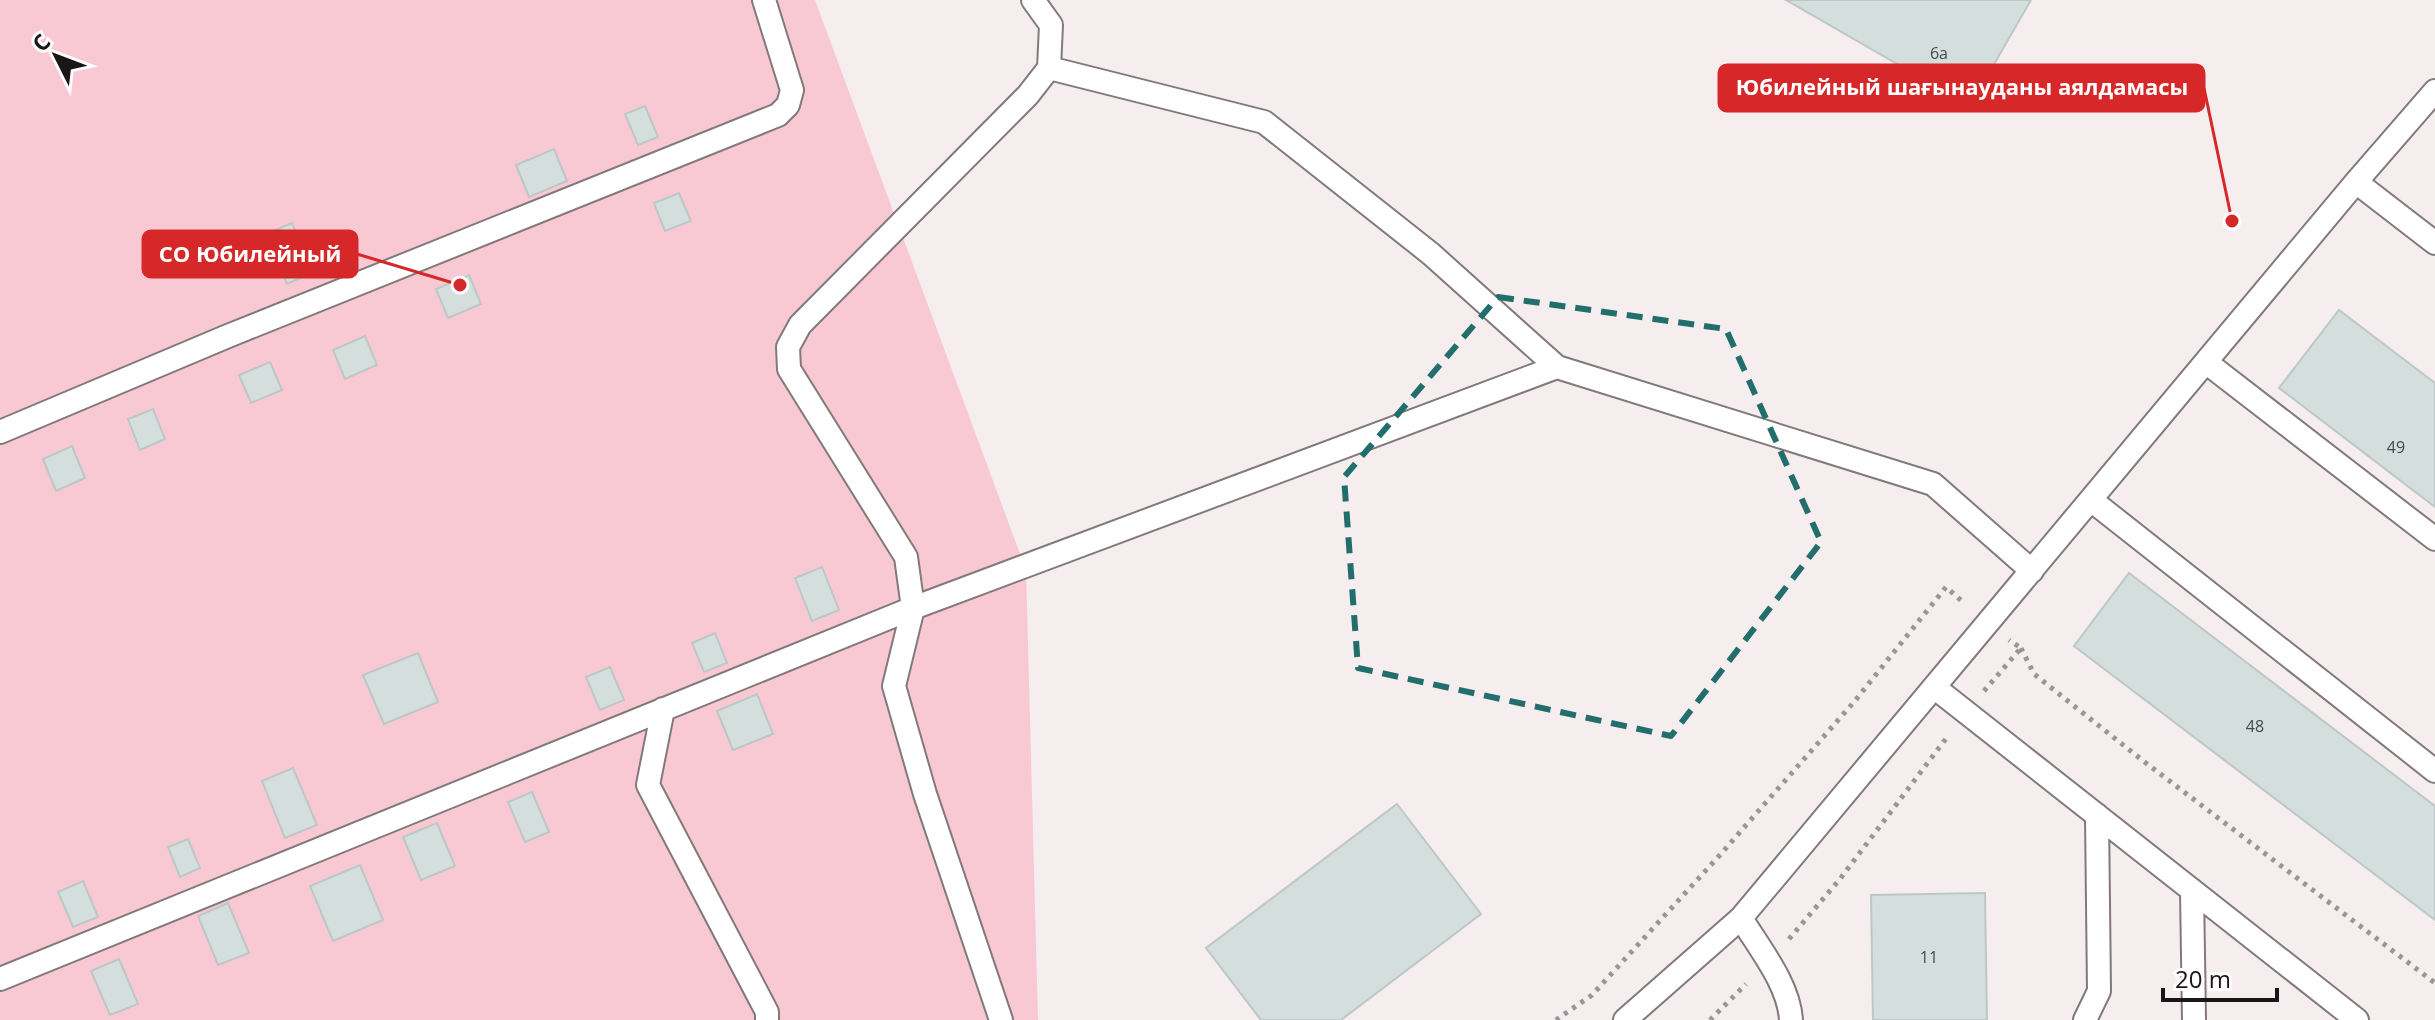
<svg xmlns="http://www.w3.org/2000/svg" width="2435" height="1020" font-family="'Open Sans',sans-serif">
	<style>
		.green { fill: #f8c9d3 }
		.building { fill: #d4dedd; stroke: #bdc7c7; stroke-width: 2 }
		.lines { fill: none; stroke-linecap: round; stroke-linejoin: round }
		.service-casing { stroke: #82797b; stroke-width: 26 }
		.path { stroke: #9c9597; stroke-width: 5; stroke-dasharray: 4 6; stroke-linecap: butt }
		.service { stroke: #fff; stroke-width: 22 }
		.marked { fill: none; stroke: #226e6d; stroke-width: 6; stroke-dasharray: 16 10; stroke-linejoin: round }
		.labels { text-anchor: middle; stroke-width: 7; stroke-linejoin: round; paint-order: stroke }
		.number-label { font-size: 16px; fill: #484848 }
		.leader { fill: none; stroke: #d62828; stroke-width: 3 }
		.callout-dot { fill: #d62828; stroke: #fefcfd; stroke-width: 3 }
		.callout { fill: #d62828; stroke: #d62828; stroke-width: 3 }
		.callout-label { font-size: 22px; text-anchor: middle; font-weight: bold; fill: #fff }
	</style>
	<rect width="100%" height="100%" fill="#f6edef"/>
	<path class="green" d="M0,0H815L1026,570L1038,1020H0Z"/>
	<path class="building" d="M1786,0H2031L1970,106Z
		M645,106L658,137L638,145L625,114Z
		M554,149L567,181L529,197L516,165Z
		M679,193L691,221L665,231L654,203Z
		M292,223L312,273L287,284L266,234Z
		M469,275L481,304L448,318L436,289Z
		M2339,310L2435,383V507L2279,388Z
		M365,336L377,365L345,379L333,350Z
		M270,362L282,390L251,403L239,375Z
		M153,409L165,439L140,450L128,419Z
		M72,446L85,478L56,491L43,459Z
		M822,567L839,610L812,621L795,578Z
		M2129,573L2435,806V920L2074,646Z
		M715,633L727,663L704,672L692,643Z
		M418,653L438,702L384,724L363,675Z
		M610,667L624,700L600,710L586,677Z
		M757,694L773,734L733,750L717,711Z
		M293,768L317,825L285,838L262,781Z
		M532,792L549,832L525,842L508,802Z
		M1397,804L1481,914L1341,1020H1261L1206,948Z
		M437,823L455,866L421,880L403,837Z
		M188,839L200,868L180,877L168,847Z
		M360,865L383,920L333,941L310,886Z
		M83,881L98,917L73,927L58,892Z
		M1985,893L1987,1020H1873L1871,895Z
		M228,903L249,953L218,965L198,916Z
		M119,959L138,1004L110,1015L91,971Z"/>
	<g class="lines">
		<g class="service-casing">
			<path id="service" d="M1049,68L1264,122L1431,254L1557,367L1933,484L2032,571
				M2356,182L2435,243
				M2207,363L2435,539
				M0,432L228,336L778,115L788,105L792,90L764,0
				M2091,500L2435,771
				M1934,687L2357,1020
				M663,709L648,785L767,1012V1020
				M2192,890L2194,1020
				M1741,918C1759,948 1789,984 1791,1020
				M0,979L913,608L906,557L789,369L788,347L800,325L1028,95L1049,68L1051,25L1033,0
				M1001,1020L925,794L894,686L913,608L1557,367
				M1625,1020L1741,918L2356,182L2435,91
				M2085,1020L2099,991L2097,815"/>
		</g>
		<path class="path" d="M2021,648L2034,674L2142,760L2435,983
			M1984,691L2021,648L2009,640
			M1789,939L1840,879L1948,736
			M1556,1020L1592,995L1719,856L1854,702L1946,587L1964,603
			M1710,1020L1746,984"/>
		<use href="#service" class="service"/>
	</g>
	<path class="marked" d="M1498,297L1726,329L1821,542L1671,736L1358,668L1344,477Z"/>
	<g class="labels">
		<g class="number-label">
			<text x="1939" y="59">6а</text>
			<text x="2396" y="453">49</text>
			<text x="2255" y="732">48</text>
			<text x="1929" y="963">11</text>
		</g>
	</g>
	<path class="leader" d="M2232 221L2204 88M460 285L357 254"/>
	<g class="callout-dot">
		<circle cx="2232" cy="221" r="8"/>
		<circle cx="460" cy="285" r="8"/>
	</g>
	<g class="callout">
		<rect x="1719" y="65" width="485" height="46" rx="8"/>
		<rect x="143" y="231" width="214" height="46" rx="8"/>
	</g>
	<g class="callout-label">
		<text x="1962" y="95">Юбилейный шағынауданы аялдамасы</text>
		<text x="250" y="262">СО Юбилейный</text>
	</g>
	<g transform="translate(56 56) rotate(312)" stroke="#fefcfd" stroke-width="6" paint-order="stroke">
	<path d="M0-6L14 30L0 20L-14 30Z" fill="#1a1617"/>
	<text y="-12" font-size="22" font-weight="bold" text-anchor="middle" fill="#1a1617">С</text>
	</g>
	<path d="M2163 988v12h114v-12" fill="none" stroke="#1a1617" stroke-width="4"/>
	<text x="2175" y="988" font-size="24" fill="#1a1617" stroke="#fefcfd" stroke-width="6" paint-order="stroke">20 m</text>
</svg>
